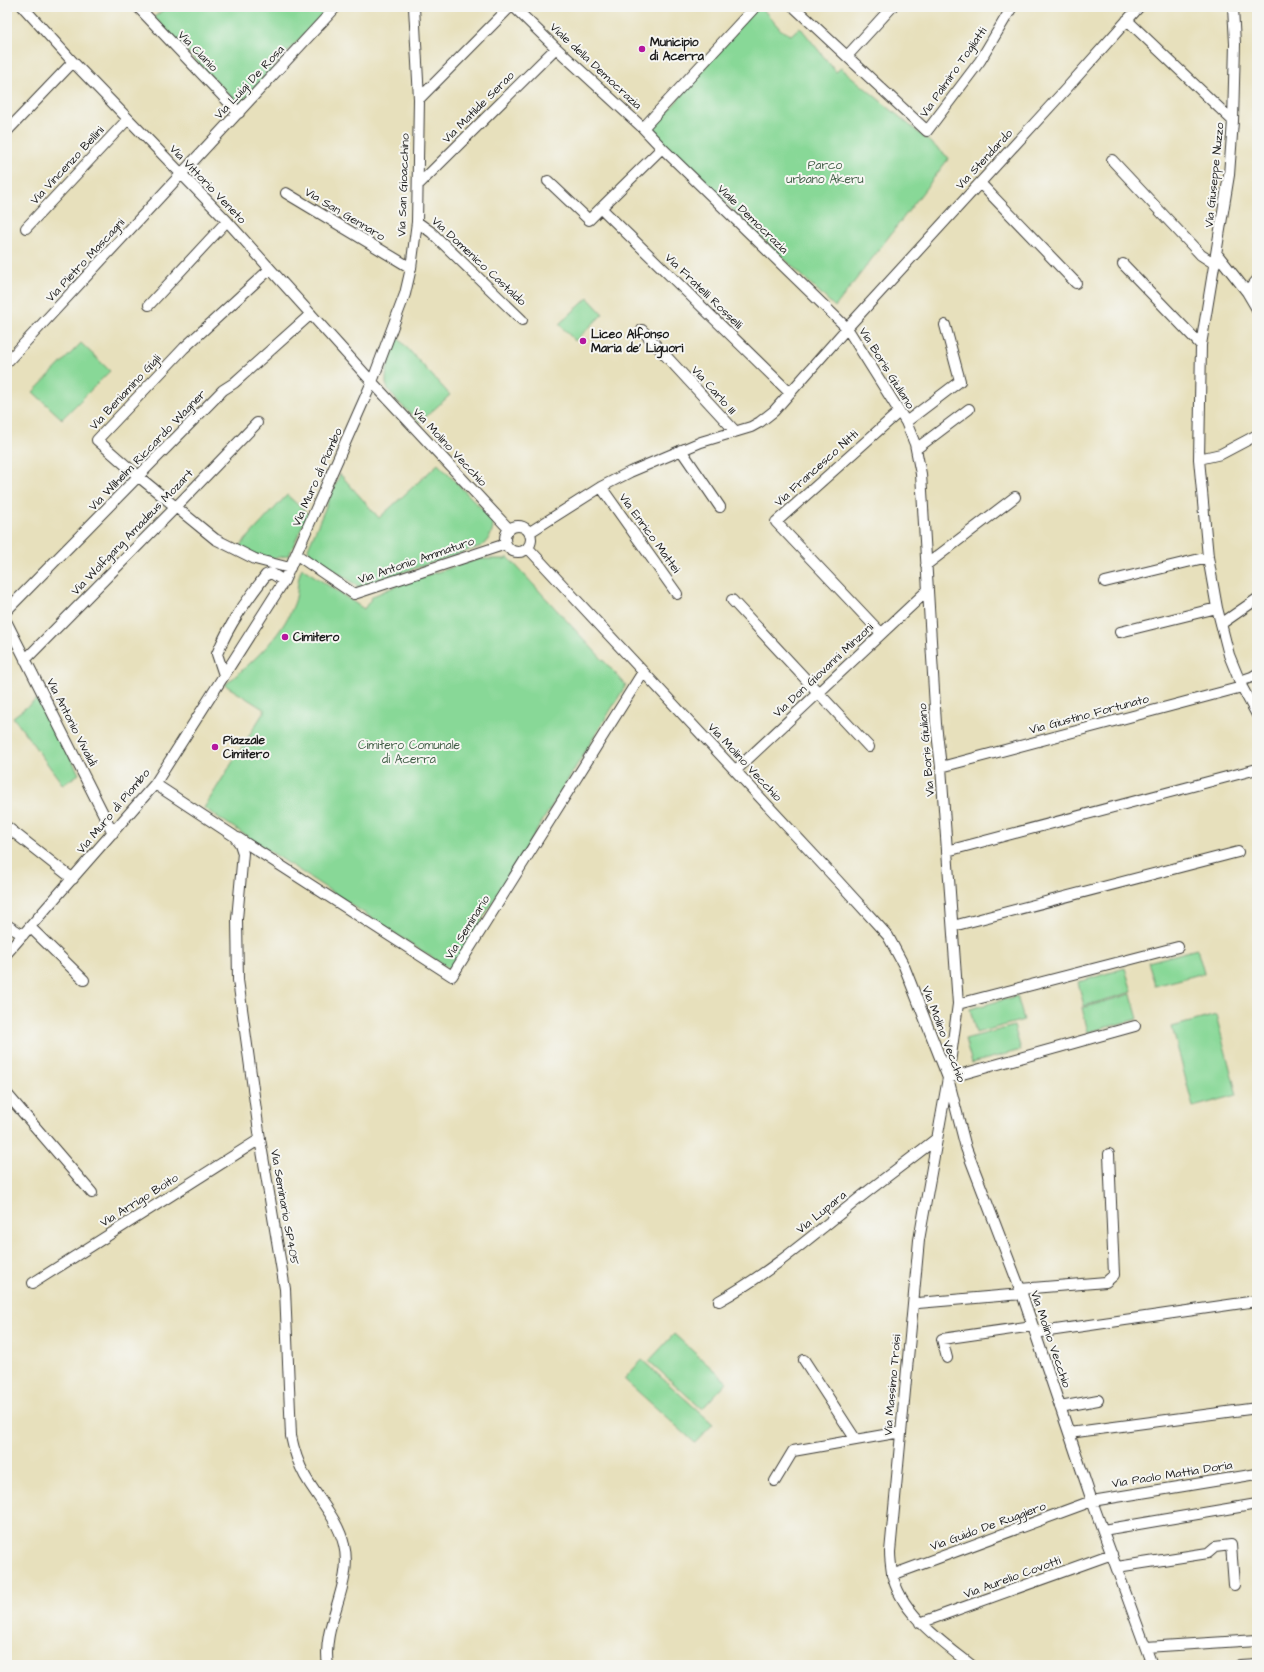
<svg xmlns="http://www.w3.org/2000/svg" width="1264" height="1672" font-family="'Architects Daughter',sans-serif">
	<style>
		.green { fill: #88d897; stroke: #527a5a }
		.lines { fill: none; stroke-linecap: round; stroke-linejoin: round }
		.minor-casing { stroke: #3a3934; stroke-width: 12 }
		.minor { stroke: #fff; stroke-width: 10 }
		.poi-dot { fill: #b5179e; stroke: #f6f6f2; stroke-width: 1.5 }
		.labels { text-anchor: middle; stroke-width: 4; stroke-linejoin: round; paint-order: stroke }
		.poi-label { font-size: 12px; font-weight: bold; fill: #1c1c1c; stroke: #f6f6f2; text-anchor: start }
		.street-label { font-size: 12px; fill: #1c1c1c; stroke: #f6f6f2 }
		.park-label { font-size: 12px; fill: #425e47; stroke: #f6f6f2 }
	</style>
	<rect width="100%" height="100%" fill="#f6f6f2"/>
	<filter id="ink" filterUnits="userSpaceOnUse"><feTurbulence type="fractalNoise" baseFrequency=".025" numOctaves="2"/><feDisplacementMap in="SourceGraphic" scale="8" xChannelSelector="R" yChannelSelector="G"/><feConvolveMatrix kernelMatrix="1 2 1 2 8 2 1 2 1" color-interpolation-filters="sRGB"/></filter>
	<filter id="wash" filterUnits="userSpaceOnUse"><feTurbulence type="fractalNoise" baseFrequency=".012" numOctaves="4" result="noise"/><feDisplacementMap in="SourceGraphic" scale="16" xChannelSelector="R" yChannelSelector="G"/><feGaussianBlur stdDeviation="0.9" result="paint"/><feColorMatrix in="noise" values="0 0 0 0 0 0 0 0 0 0 0 0 0 0 0 0 0 1.4 0 .05"/><feComposite in="paint" operator="in"/></filter>
	<g filter="url(#wash)">
		<rect width="100%" height="100%" fill="#e7e0bc"/>
		<path class="green" d="M167,7H329L239,105L154,17Z
			M755,7H761L781,30L791,35L800,27L836,72L841,68L949,158L835,307L651,132Z
			M588,298L603,314L575,341L559,324Z
			M398,338L450,395L420,422C411,414 387,394 386,383C385,367 393,352 398,338Z
			M81,343L110,371L62,419L33,392Z
			M438,464L492,519C495,531 490,538 482,546L359,587L310,554L308,548L340,474L379,518Z
			M287,495L308,514L289,555C267,562 259,556 238,548Z
			M508,557L626,685L451,970L204,808L265,710L225,685C252,662 281,638 294,604C299,592 296,580 302,568L364,609L373,596L405,582L479,559H505Z
			M40,697L79,774L63,785L13,717Z
			M1197,949L1204,973L1155,986L1148,962Z
			M1125,968L1132,992L1084,1006L1078,982Z
			M1131,994L1138,1019L1088,1032L1082,1008Z
			M1017,996L1024,1020L976,1033L970,1009Z
			M1216,1015L1237,1095L1193,1107L1172,1027Z
			M1014,1026L1021,1050L972,1063L965,1039Z
			M674,1334L727,1382L702,1409L649,1361Z
			M642,1360L713,1424L695,1443L624,1379Z"/>
	</g>
	<g filter="url(#ink)">
		<g class="lines">
			<g class="minor-casing">
				<path id="minor" d="M23,7L73,62L227,221L372,382L509,529
					M138,7L239,113
					M514,7L556,48L643,128L662,148L847,328L906,422L915,444L921,474L936,724L941,767L958,1004L948,1078L919,1240L890,1552C890,1559 891,1566 892,1573C900,1613 941,1641 971,1665
					M794,7L927,131L980,61L1012,7
					M1233,7L1235,44L1233,121L1229,175L1201,345L1199,459L1208,557L1217,608L1229,655L1242,687L1257,715
					M1127,20L1233,121
					M847,56L892,7
					M419,99L510,7
					M643,128L755,7
					M7,131L73,62
					M1112,160L1201,255L1215,264
					M548,181L589,220L601,208L789,392
					M980,183L1076,283
					M418,185L556,48
					M286,193L411,268
					M601,208L662,148
					M417,222L431,232L522,320
					M26,228L128,119
					M1217,254L1247,292L1257,280
					M1123,264L1201,345
					M270,269L184,348L97,440L139,477L215,539L255,559L290,568
					M1247,292L1257,309
					M149,305L227,221
					M642,330L735,431
					M7,362L336,7
					M906,422L960,381L945,325
					M916,449L969,409
					M681,450L720,507
					M1199,459L1221,454L1257,435
					M601,487L677,594
					M505 539a13 13 0 1 1 26 0a13 13 0 1 1-26 0Z
					M530,532L601,487L630,472L701,442L751,427L760,422L774,411L847,328L1066,89L1139,7
					M528,548L837,880L888,936L904,966L948,1078L966,1148L1022,1294L1092,1501L1152,1665
					M297,555L354,594L506,544
					M926,565L1015,497
					M1105,582L1208,557
					M732,600L869,747
					M7,610L223,390L234,383L311,314
					M7,623L113,833
					M1221,624L1257,599
					M1120,632L1217,608
					M881,633L776,522L899,412
					M25,660L176,507L257,423
					M224,675L217,654C229,624 247,600 266,575L271,573L284,581
					M1240,681L1252,677L1257,674
					M941,767L1242,687
					M736,770L928,590
					M155,784L234,836L240,844L243,853L237,919L238,980L260,1139L285,1289L291,1436C294,1451 298,1463 305,1476C318,1499 338,1519 344,1545C354,1584 321,1625 328,1665
					M7,827L73,879
					M238,838L452,976L643,672
					M947,851L1257,769
					M7,925L23,935
					M953,926L1238,852
					M30,927L84,980
					M7,953L155,784L284,581L372,382L405,294L411,268L417,222L419,99L414,7
					M958,1004L1178,947
					M948,1078L1135,1026
					M7,1094L92,1193
					M33,1283L260,1139
					M1020,1289L1106,1282L1114,1275L1109,1154
					M719,1301C766,1275 806,1241 847,1208C876,1184 907,1162 936,1139
					M918,1303L1022,1294
					M1035,1333L1256,1301
					M947,1358L942,1339L1033,1326
					M804,1360L856,1440
					M1060,1407L1098,1400
					M1069,1433L1257,1408
					M775,1481L793,1451L901,1432
					M1103,1530L1257,1504
					M1117,1567L1208,1553L1215,1547L1231,1545L1234,1585
					M892,1575L1092,1501L1257,1474
					M920,1623L1112,1554
					M1146,1647L1257,1640
					M1240,1665L1257,1664"/>
			</g>
			<use href="#minor" class="minor"/>
		</g>
	</g>
	<g class="poi-dot">
		<circle cx="642" cy="49" r="4"/>
		<circle cx="583" cy="341" r="4"/>
		<circle cx="285" cy="637" r="4"/>
		<circle cx="215" cy="747" r="4"/>
	</g>
	<g class="labels">
		<g class="poi-label">
			<text x="650" y="46">Municipio<tspan x="650" dy="14">di Acerra</tspan></text>
			<text x="591" y="338">Liceo Alfonso<tspan x="591" dy="14">Maria de' Liguori</tspan></text>
			<text x="293" y="641">Cimitero</text>
			<text x="223" y="744">Piazzale<tspan x="223" dy="14">Cimitero</tspan></text>
		</g>
		<g class="street-label">
			<text transform="translate(198 51) rotate(46)" y="4">Via Clanio</text>
			<text transform="translate(596 66) rotate(43)" y="4">Viale della Democrazia</text>
			<text transform="translate(953 72) rotate(-55)" y="4">Via Palmiro Togliatti</text>
			<text transform="translate(249 82) rotate(-47)" y="4">Via Luigi De Rosa</text>
			<text transform="translate(478 107) rotate(-45)" y="4">Via Matilde Serao</text>
			<text transform="translate(984 159) rotate(-47)" y="4">Via Stendardo</text>
			<text transform="translate(67 165) rotate(-47)" y="4">Via Vincenzo Bellini</text>
			<text transform="translate(1214 175) rotate(-84)" y="4">Via Giuseppe Nuzzo</text>
			<text transform="translate(208 184) rotate(46)" y="4">Via Vittorio Veneto</text>
			<text transform="translate(403 185) rotate(-88)" y="4">Via San Gioacchino</text>
			<text transform="translate(345 214) rotate(31)" y="4">Via San Gennaro</text>
			<text transform="translate(753 219) rotate(44)" y="4">Viale Democrazia</text>
			<text transform="translate(85 260) rotate(-47)" y="4">Via Pietro Mascagni</text>
			<text transform="translate(479 261) rotate(43)" y="4">Via Domenico Castaldo</text>
			<text transform="translate(704 291) rotate(44)" y="4">Via Fratelli Rosselli</text>
			<text transform="translate(887 368) rotate(58)" y="4">Via Boris Giuliano</text>
			<text transform="translate(714 390) rotate(48)" y="4">Via Carlo III</text>
			<text transform="translate(125 392) rotate(-47)" y="4">Via Beniamino Gigli</text>
			<text transform="translate(450 447) rotate(47)" y="4">Via Molino Vecchio</text>
			<text transform="translate(147 450) rotate(-46)" y="4">Via Wilhelm Riccardo Wagner</text>
			<text transform="translate(816 468) rotate(-42)" y="4">Via Francesco Nitti</text>
			<text transform="translate(317 477) rotate(-66)" y="4">Via Muro di Piombo</text>
			<text transform="translate(132 532) rotate(-46)" y="4">Via Wolfgang Amadeus Mozart</text>
			<text transform="translate(650 533) rotate(54)" y="4">Via Enrico Mattei</text>
			<text transform="translate(416 560) rotate(-19)" y="4">Via Antonio Ammaturo</text>
			<text transform="translate(823 670) rotate(-43)" y="4">Via Don Giovanni Minzoni</text>
			<text transform="translate(1089 714) rotate(-15)" y="4">Via Giustino Fortunato</text>
			<text transform="translate(72 722) rotate(63)" y="4">Via Antonio Vivaldi</text>
			<text transform="translate(926 750) rotate(-95)" y="4">Via Boris Giuliano</text>
			<text transform="translate(745 762) rotate(47)" y="4">Via Molino Vecchio</text>
			<text transform="translate(113 811) rotate(-50)" y="4">Via Muro di Piombo</text>
			<text transform="translate(467 927) rotate(-58)" y="4">Via Seminario</text>
			<text transform="translate(944 1034) rotate(69)" y="4">Via Molino Vecchio</text>
			<text transform="translate(139 1200) rotate(-32)" y="4">Via Arrigo Boito</text>
			<text transform="translate(285 1207) rotate(80)" y="4">Via Seminario SP405</text>
			<text transform="translate(821 1212) rotate(-39)" y="4">Via Lupara</text>
			<text transform="translate(1051 1339) rotate(71)" y="4">Via Molino Vecchio</text>
			<text transform="translate(892 1385) rotate(-85)" y="4">Via Massimo Troisi</text>
			<text transform="translate(1172 1474) rotate(-9)" y="4">Via Paolo Mattia Doria</text>
			<text transform="translate(988 1526) rotate(-20)" y="4">Via Guido De Ruggiero</text>
			<text transform="translate(1012 1577) rotate(-20)" y="4">Via Aurelio Covotti</text>
		</g>
		<g class="park-label">
			<text x="825" y="169">Parco<tspan x="825" dy="14">urbano Akeru</tspan></text>
			<text x="409" y="749">Cimitero Comunale<tspan x="409" dy="14">di Acerra</tspan></text>
		</g>
	</g>
	<rect width="1264" height="1672" fill="none" stroke="#f6f6f2" stroke-width="24"/>
</svg>
